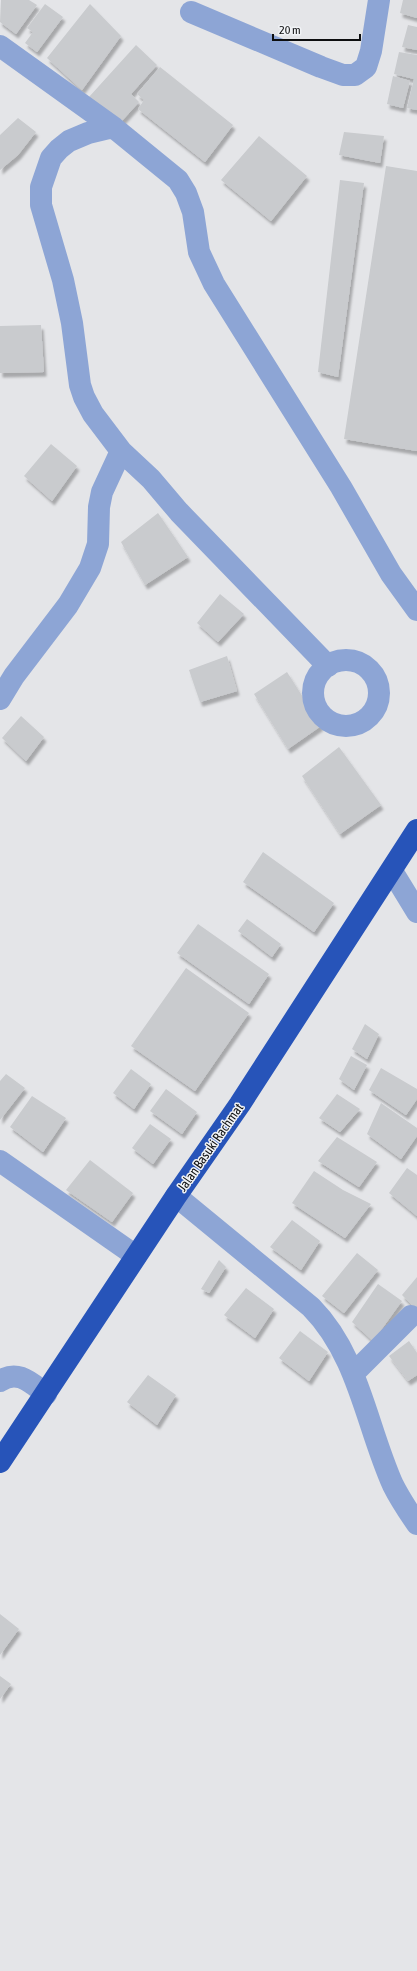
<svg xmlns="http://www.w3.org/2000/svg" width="417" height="1971" font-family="'Asap Condensed',sans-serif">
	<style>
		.building { fill: #c9cbce; filter: url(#shadow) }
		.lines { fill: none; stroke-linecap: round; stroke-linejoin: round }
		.minor { stroke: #8da5d5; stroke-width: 22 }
		.highway { stroke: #2754b9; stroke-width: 22 }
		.labels { text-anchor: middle; stroke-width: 3; stroke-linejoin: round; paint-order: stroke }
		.street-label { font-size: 13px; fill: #0d0e0f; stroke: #f1f3f6 }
	</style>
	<defs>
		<filter id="shadow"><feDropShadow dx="2.5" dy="4.5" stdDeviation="1" flood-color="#0004"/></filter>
	</defs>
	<rect width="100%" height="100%" fill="#e4e5e8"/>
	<path class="building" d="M1,0H29L37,5L16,34L0,22Z
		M403,0H417V18L400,13Z
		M45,4L63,17L37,52L25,43L33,32L27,28Z
		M90,4L121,36L82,90L47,58Z
		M408,25L417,27V50L402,47Z
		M136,45L157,65L131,94L139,102L120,123L89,97Z
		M399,52L417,55V110L407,108L414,79L394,74Z
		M160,67L233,125L205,162L138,109L144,100L137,94Z
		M393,76L410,81L403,108L387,104Z
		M18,118L36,132L18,155L0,170V135Z
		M344,132L384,136L380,163L339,155Z
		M259,136L307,176L271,221L221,180Z
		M386,166L417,171V451L344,439Z
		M340,180L364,183L338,377L318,372Z
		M41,325L44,372L0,373V326Z
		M51,444L77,466L52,501L24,476Z
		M158,513L188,557L145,585L121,542Z
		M220,594L244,614L218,642L197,623Z
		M227,656L237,691L200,702L189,670Z
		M287,672L321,726L288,749L254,694Z
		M21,716L44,737L26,761L2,738Z
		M339,747L381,805L340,834L302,776Z
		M263,852L334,903L314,932L243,882Z
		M247,919L281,944L272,957L238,931Z
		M198,924L269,974L249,1004L177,953Z
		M186,968L249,1013L195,1091L131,1046Z
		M365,1024L379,1034L367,1059L352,1049Z
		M351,1056L367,1065L354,1090L339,1079Z
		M381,1068L417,1089V1099L406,1115L369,1090Z
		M131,1069L151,1084L134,1109L113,1093Z
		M6,1074L25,1088L0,1120V1081Z
		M166,1089L197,1112L182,1134L150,1111Z
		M337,1094L360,1109L340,1132L319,1118Z
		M32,1096L66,1118L43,1152L10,1127Z
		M381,1103L417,1128V1136L401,1159L367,1134Z
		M150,1124L171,1139L153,1164L132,1148Z
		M337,1137L377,1162L359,1187L318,1161Z
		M90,1160L133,1193L112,1222L66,1190Z
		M407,1168L417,1175V1216L389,1193Z
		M314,1171L343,1190L371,1204L345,1238L292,1203Z
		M292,1220L320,1241L301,1270L270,1247Z
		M357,1253L378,1270L344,1313L322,1296Z
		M219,1260L226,1267L209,1293L201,1289Z
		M417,1277V1310L402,1295Z
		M378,1284L402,1301L373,1341L352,1322Z
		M246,1288L274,1309L255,1338L224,1315Z
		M300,1331L328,1352L309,1381L279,1358Z
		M409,1341L417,1353V1375L408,1381L389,1356Z
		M148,1375L176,1395L157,1425L127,1402Z
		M0,1614L19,1629L0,1655Z
		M0,1676L11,1684L0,1699Z"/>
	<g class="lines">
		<path class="minor" d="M191,12L321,67L343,75H355L366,67L371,51L379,0
			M0,46L113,127L178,180L186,193L193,212L199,252L214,284L341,487L391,574L417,610
			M113,127L88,133L69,141L59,149L51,158L41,187V205L63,280L72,323L80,385L84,397L93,414L121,451L151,479L179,512L328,666
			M313 693a33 33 0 1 1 66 0a33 33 0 1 1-66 0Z
			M0,699L14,676L68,605L90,568L98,544L99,507L102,492L121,451
			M392,871L417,912
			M0,1161L136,1256
			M176,1196L311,1307C359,1356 366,1425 393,1485C400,1499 408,1511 417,1524
			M353,1374L411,1316
			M0,1381C18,1369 31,1383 46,1394"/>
		<path class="highway" d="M0,1462L176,1196L240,1104L417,830"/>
	</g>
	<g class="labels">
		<g class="street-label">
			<text transform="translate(210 1147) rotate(-55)" y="5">Jalan Basuki Rachmat</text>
		</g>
	</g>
	<path d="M273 34v6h87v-6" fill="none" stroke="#0d0e0f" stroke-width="2"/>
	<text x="279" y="34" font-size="12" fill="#0d0e0f" stroke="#f1f3f6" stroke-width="3" paint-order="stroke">20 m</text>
</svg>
